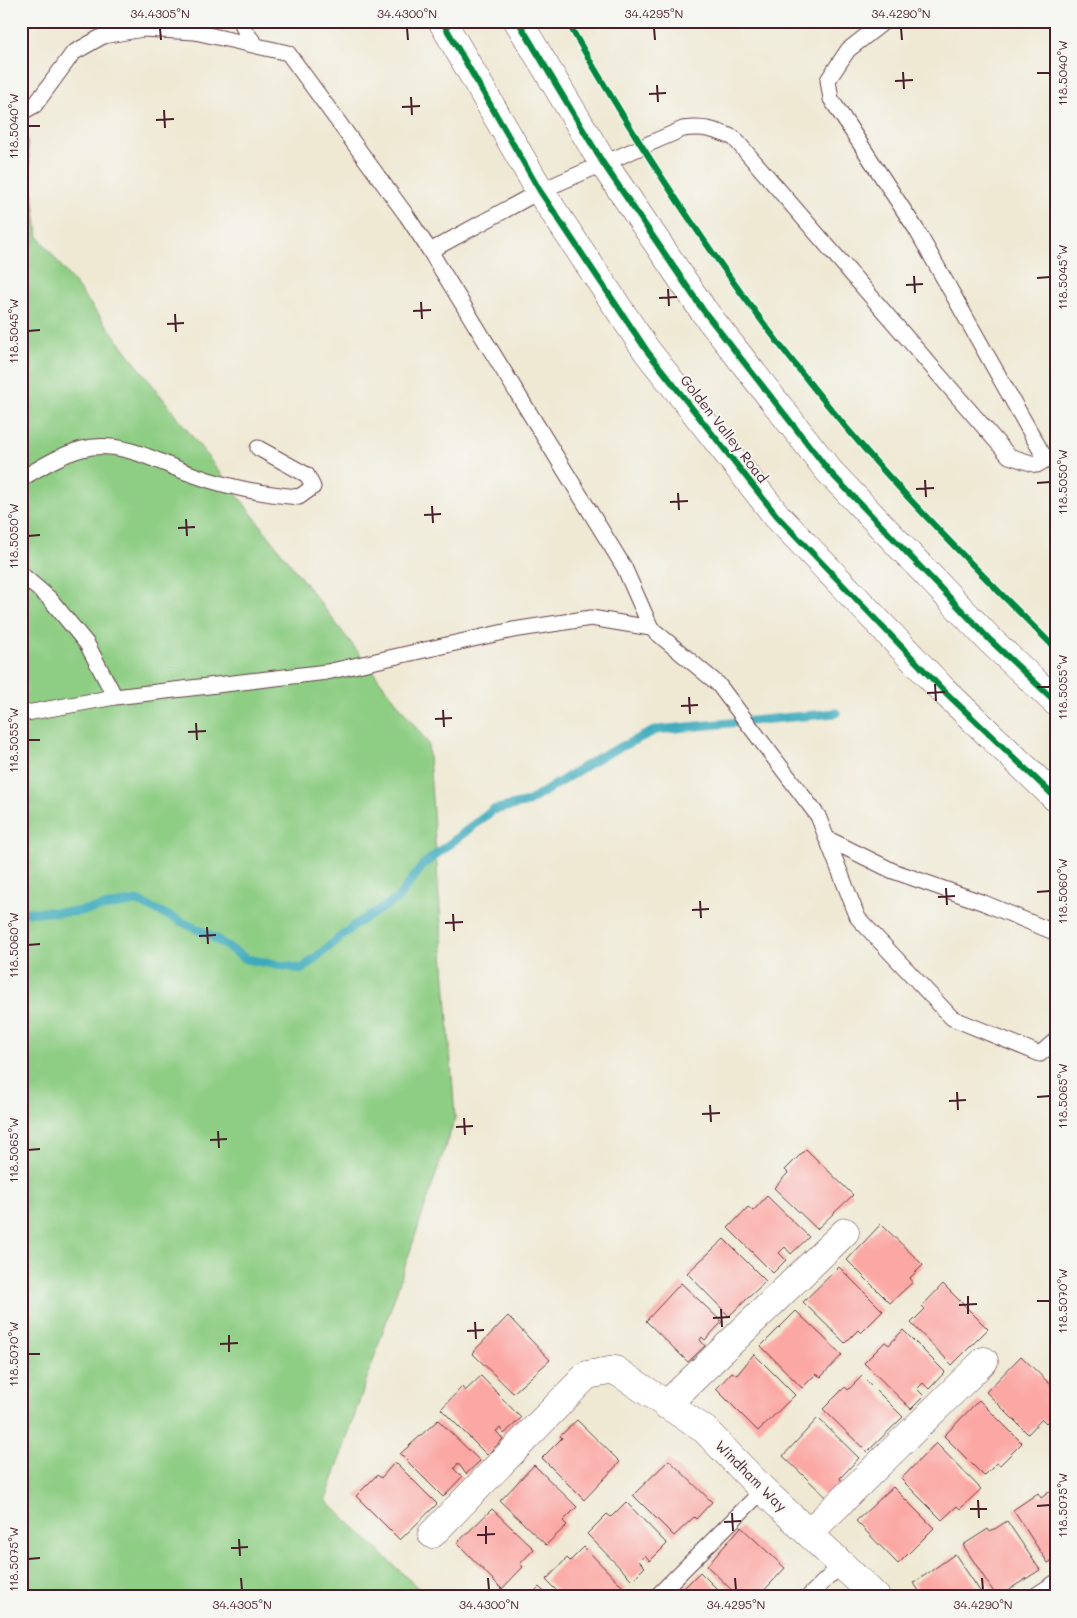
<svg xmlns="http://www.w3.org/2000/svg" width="1077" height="1618" font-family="Mali,sans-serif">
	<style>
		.grass { fill: #8ecd84; stroke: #6c7658 }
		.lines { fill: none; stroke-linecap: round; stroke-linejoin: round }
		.stream { stroke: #3daabc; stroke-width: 9 }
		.building { fill: #fba8a4 }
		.service-casing { stroke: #633d44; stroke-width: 17 }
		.minor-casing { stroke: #633d44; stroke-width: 29 }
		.secondary-casing { stroke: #633d44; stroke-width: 29 }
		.service { stroke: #fff; stroke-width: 15 }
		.minor { stroke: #fff; stroke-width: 28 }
		.secondary { stroke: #fff; stroke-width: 28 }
		.cycleway-casing { stroke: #f6f6f2; stroke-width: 9 }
		.cycleway { stroke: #00873e; stroke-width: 6 }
		.ticks { fill: none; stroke: #4a1f2b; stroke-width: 2 }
		.labels { text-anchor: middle; stroke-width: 4; stroke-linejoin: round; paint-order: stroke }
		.street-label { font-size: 14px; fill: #4a1f2b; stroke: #f6f6f2 }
		.neatline { fill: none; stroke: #4a1f2b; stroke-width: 2 }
		.ticks-label { font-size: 12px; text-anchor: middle; fill: #4a1f2b }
	</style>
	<rect width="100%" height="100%" fill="#f6f6f2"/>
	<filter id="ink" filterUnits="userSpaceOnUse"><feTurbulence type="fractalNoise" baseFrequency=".02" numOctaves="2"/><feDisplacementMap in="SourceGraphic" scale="10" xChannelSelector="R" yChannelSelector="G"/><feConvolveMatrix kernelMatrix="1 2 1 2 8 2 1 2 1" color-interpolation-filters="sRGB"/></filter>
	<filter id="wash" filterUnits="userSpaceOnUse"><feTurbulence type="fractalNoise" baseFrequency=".0096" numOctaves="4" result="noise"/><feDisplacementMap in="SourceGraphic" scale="20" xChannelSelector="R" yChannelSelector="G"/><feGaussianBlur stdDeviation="1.12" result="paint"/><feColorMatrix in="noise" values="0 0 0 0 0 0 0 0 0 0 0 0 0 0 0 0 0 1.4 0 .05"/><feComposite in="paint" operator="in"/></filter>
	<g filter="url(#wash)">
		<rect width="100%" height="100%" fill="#efe9d4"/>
		<path class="grass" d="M21,84L38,236L428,743L455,1118L326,1500L427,1597H21Z"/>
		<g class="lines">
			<path class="stream" d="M21,912H74L137,901L210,935L246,959L302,969L356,924L397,899L424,864L493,810L528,802L598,758L656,730L836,713"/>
		</g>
		<g id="blocks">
			<path class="building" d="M806,1149L853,1195L817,1229L774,1188L788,1173L785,1170Z
				M767,1196L809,1237L791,1254L785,1247L779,1253L786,1260L773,1273L728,1228L748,1207L753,1211Z
				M881,1224L923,1265L910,1278L913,1282L890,1303L847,1260Z
				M724,1239L766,1281L729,1316L687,1273Z
				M839,1267L883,1311L861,1333L858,1330L845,1343L803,1302Z
				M681,1283L722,1322L705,1340L702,1337L700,1340L705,1346L688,1362L646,1321Z
				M943,1284L988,1329L952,1365L911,1323L925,1309L922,1306Z
				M796,1311L842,1355L821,1377L816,1374L802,1388L761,1346Z
				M508,1316L550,1360L513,1393L472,1353Z
				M903,1330L945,1372L929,1389L923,1383L917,1389L924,1396L911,1409L864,1363L885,1342L889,1345Z
				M754,1354L795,1395L758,1431L716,1389L732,1372L737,1375Z
				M1021,1356L1056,1390V1413L1046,1423L1042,1419L1028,1434L986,1392Z
				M481,1376L521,1418L504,1434L500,1428L496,1431L503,1439L487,1455L441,1409L462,1387L465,1391Z
				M862,1376L903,1417L867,1452L823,1409L845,1387L848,1390Z
				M979,1400L1022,1443L1000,1465L997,1463L984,1476L944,1436Z
				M818,1418L859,1458L840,1478L842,1482L826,1497L783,1456Z
				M438,1420L480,1461L466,1474L458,1463L454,1469L462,1477L443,1497L400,1454Z
				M577,1420L620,1462L584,1500L542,1458L562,1438L560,1436Z
				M936,1443L981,1489L960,1509L957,1506L942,1520L901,1479Z
				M669,1460L712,1502L696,1519L694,1517L674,1536L633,1495Z
				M395,1462L437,1504L400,1540L356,1496L377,1475L381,1478Z
				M534,1465L577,1507L563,1521L567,1525L546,1545L500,1501Z
				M893,1487L934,1528L898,1564L856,1521Z
				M1056,1487V1558L1048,1563L1013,1510L1038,1493L1041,1498Z
				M626,1502L667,1544L650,1561L645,1555L639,1561L645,1567L632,1580L587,1534L607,1514L611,1517Z
				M492,1509L534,1549L520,1564L523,1567L502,1589L457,1543Z
				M1007,1521L1040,1570L997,1597L963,1545L988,1529L990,1532Z
				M741,1527L785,1568L758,1597H739L707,1566Z
				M584,1547L625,1589L618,1597H563L546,1580L567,1558L570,1561Z
				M955,1554L984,1597H923L914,1583Z
				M700,1572L725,1597H675Z
				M539,1587L549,1597H529Z"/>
		</g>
	</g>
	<g filter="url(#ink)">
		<use href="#blocks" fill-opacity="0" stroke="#633d44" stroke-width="1"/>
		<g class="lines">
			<g class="service-casing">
				<path id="service" d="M241,21L245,31L256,45
					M885,21L848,50L828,80L831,99L916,229L1046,460
					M21,113L35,105L73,53L103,36L143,29L195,32L288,53L407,216L430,251L624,567L651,628
					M430,251L540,191L683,129C703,126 716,130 734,138L1009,456L1037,465L1056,454
					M21,479C41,467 60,455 82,449C121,439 157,462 191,474C226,487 262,494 299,497L313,487L307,475L258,448
					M21,574L50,599L87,644L115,697
					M21,714L115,697L327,672L513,630L591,618L651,628L718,684L818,816L858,918L952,1018L1040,1054L1056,1040
					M826,838L893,871L984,903L1056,933
					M656,1597L763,1490
					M808,1597L842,1564
					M1033,1597L1056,1582"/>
			</g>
			<g class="minor-casing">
				<path id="minor" d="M666,1405L845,1232
					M809,1533L984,1361
					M432,1534L587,1375L615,1370L705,1430L763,1490L876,1597"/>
			</g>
			<g class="secondary-casing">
				<path id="secondary" d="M442,21L540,191L647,351L777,516L942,689L1056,798
					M518,21L603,163L703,310L829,471L990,640L1056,702"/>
			</g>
			<use href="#service" class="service"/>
			<use href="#minor" class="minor"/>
			<use href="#secondary" class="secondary"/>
			<g class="cycleway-casing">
				<path id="cycleway" d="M442,21L540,191L647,351L777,516L942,689L1056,798
					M518,21L603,163L703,310L829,471L990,640L1056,702
					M567,21C654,174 759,329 875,461C933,526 994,587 1056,649"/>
			</g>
			<use href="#cycleway" class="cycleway"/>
		</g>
	</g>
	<path class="ticks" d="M160,28L161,40M407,28L408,40M654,28L655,40M901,28L902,40M903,72L904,89M1037,73H1050M895,81L913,80M657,85L658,102M649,94L666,93M411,97L412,115M402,107L420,106M164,110L165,128M156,120L174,119M28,126H40M914,276L915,293M1037,278L1050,277M906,285L923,284M668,289L669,306M659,298L677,297M421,302L422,319M413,311L431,310M175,314L176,332M167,324L184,323M28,331L40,330M925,480L926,497M1037,483L1050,482M916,489L934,488M678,493L679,510M670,502L688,501M432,506L433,523M424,515L441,514M186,519L187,536M178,528L195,527M28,536L40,535M935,684L936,701M1037,687H1050M927,693L945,692M689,697L690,714M681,706L698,705M443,710L444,727M435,719L452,718M196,723L197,740M188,732L206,731M28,740H40M946,888L947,905M1037,892L1050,891M938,897L955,896M700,901L701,918M692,910L709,909M453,914L454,931M445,923L463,922M207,927L208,944M199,936L216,935M28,945L40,944M957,1092L958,1110M1037,1097L1050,1096M949,1101L966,1100M710,1105L711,1122M702,1114L720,1113M464,1118L465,1135M456,1127L473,1126M218,1131L219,1148M210,1140L227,1139M28,1150L40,1149M968,1296V1314M1037,1301H1050M959,1305L977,1304M721,1309L722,1327M713,1318L730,1317M475,1322L476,1339M467,1331L484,1330M229,1335V1352M220,1344L238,1343M28,1354H40M978,1500L979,1518M1037,1506L1050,1505M970,1509H987M732,1513L733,1531M724,1522L741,1521M486,1526V1544M477,1535L495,1534M239,1539L240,1556M231,1548L248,1547M28,1559L40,1558M241,1578L242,1590M488,1578L489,1590M735,1578L736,1590M982,1578L983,1590"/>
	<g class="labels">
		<g class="street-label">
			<text transform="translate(724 429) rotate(52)" y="5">Golden Valley Road</text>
			<text transform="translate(751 1476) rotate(45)" y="5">Windham Way</text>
		</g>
	</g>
	<rect width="1077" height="1618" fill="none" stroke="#f6f6f2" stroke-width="55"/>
	<rect x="28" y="28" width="1022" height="1562" class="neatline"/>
	<g class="ticks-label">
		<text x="160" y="18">34.4305°N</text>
		<text x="407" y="18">34.4300°N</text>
		<text x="654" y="18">34.4295°N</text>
		<text x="901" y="18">34.4290°N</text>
		<text transform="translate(1063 73) rotate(-90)" y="4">118.5040°W</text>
		<text transform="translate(14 126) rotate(-90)" y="4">118.5040°W</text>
		<text transform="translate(1063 277) rotate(-90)" y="4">118.5045°W</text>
		<text transform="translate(14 331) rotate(-90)" y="4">118.5045°W</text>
		<text transform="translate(1063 482) rotate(-90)" y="4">118.5050°W</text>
		<text transform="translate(14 536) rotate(-90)" y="4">118.5050°W</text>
		<text transform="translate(1063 687) rotate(-90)" y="4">118.5055°W</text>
		<text transform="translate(14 740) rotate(-90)" y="4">118.5055°W</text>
		<text transform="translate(1063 891) rotate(-90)" y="4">118.5060°W</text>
		<text transform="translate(14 945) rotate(-90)" y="4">118.5060°W</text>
		<text transform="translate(1063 1096) rotate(-90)" y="4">118.5065°W</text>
		<text transform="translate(14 1150) rotate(-90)" y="4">118.5065°W</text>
		<text transform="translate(1063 1301) rotate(-90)" y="4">118.5070°W</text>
		<text transform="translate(14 1354) rotate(-90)" y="4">118.5070°W</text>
		<text transform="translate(1063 1505) rotate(-90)" y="4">118.5075°W</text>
		<text transform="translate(14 1559) rotate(-90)" y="4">118.5075°W</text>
		<text x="242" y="1609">34.4305°N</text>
		<text x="489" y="1609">34.4300°N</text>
		<text x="736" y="1609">34.4295°N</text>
		<text x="983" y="1609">34.4290°N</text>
	</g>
</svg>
